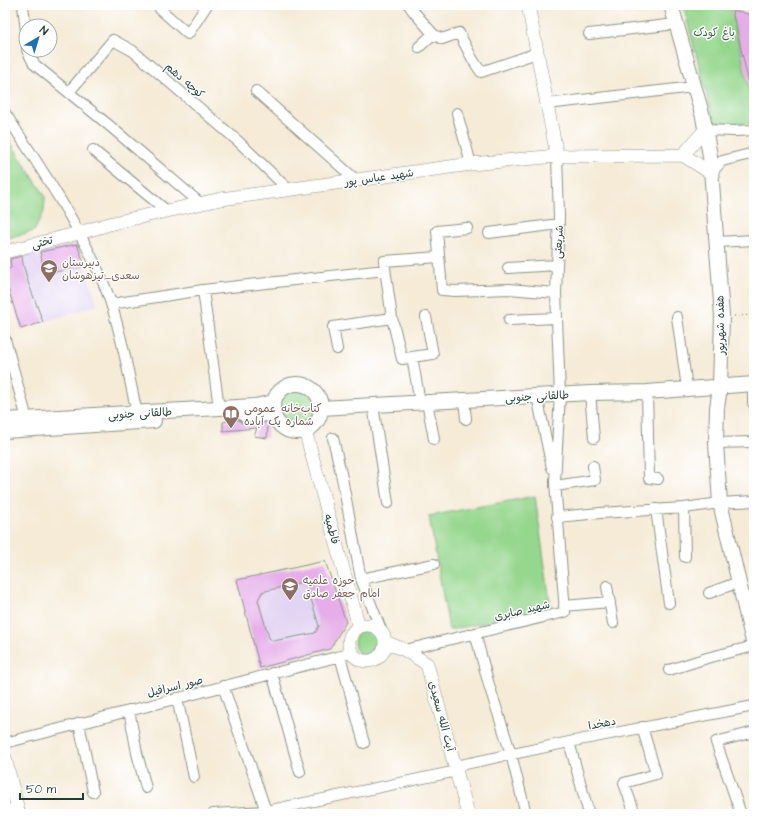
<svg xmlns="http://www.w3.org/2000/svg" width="759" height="819" font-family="'Architects Daughter','Playpen Sans Arabic',sans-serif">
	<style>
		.built { fill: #e2d4f3 }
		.green { fill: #96d78e; stroke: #5a8a61 }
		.building { fill: #e6adea; fill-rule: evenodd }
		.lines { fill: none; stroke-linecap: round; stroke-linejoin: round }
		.minor-casing { stroke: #8a9486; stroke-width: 12 }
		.tertiary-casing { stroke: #8a9486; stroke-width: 14 }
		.secondary-casing { stroke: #8a9486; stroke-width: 16 }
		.path { stroke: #8a9486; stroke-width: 1.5; stroke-dasharray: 1 3; stroke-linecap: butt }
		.minor { stroke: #fff; stroke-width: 10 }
		.tertiary { stroke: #fff; stroke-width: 13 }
		.secondary { stroke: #fff; stroke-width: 14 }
		.labels { text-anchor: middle; stroke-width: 3; stroke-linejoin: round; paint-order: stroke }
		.park-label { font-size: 11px; fill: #3d644a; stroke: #fff }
		.street-label { font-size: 11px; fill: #1f3d34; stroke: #fff }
		.education-label { font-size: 11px; fill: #785e54; stroke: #fff; text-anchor: start }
	</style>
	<rect width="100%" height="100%" fill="#fff"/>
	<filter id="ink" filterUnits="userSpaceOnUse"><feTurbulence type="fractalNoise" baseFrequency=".025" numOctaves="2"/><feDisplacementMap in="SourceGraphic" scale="8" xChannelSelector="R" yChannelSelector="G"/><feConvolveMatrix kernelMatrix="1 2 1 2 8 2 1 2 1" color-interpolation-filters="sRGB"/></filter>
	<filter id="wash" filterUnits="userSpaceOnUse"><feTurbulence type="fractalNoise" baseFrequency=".012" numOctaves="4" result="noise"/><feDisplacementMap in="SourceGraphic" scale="16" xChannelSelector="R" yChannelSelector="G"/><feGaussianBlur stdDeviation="0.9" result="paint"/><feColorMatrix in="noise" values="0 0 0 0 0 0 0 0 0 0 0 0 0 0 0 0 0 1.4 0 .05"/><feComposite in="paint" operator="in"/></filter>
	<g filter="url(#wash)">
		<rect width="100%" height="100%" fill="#f5ebd7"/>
		<path class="built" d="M77,244L98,305L21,329L5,279V264L10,258Z
			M325,561L346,622L330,649L260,668L237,580Z"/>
		<path class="green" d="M683,5H731L754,114V124L714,122Z
			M5,134L45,196L44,212L34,231L5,239Z
			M280 408a18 18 0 1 1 36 0a18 18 0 1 1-36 0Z
			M535,496L551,609L449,630L429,516Z
			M354 643a13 13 0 1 1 26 0a13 13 0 1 1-26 0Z"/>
		<g id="blocks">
			<path class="building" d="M732,11H738L754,16V92H751Z
				M77,244L85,266L45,274L40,252Z
				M22,256L23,264L28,282L43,322L21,329L5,279V270L11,268L10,259Z
				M239,420L241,423H268L267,438L254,436L257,428L223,431V422Z
				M325,561L346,622L330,649L260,668L237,580ZM302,582L307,585L319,626L315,633L273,641L269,638L258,600L262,592Z"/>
		</g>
	</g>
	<g filter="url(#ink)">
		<use href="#blocks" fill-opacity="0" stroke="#8a9486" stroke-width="1"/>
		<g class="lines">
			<g class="minor-casing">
				<path id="minor" d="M23,5L26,32
					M409,5L414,12L433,34L442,39L459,33L473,60L481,72L537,53
					M160,9L188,34L207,5
					M589,34L676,24
					M419,47L433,34
					M27,50L34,64L111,127L200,203
					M256,91L356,180
					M69,92L113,40L133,51L239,142L289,190
					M547,104L694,87
					M5,113C42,171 82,228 107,292C121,330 128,373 137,413
					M457,113L471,164
					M705,130L736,131L754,130
					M93,150L167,211
					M711,173L722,161L754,153
					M467,228L437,231L442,290L455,291L509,289L556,293
					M489,233L559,224
					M717,242L754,240
					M508,268L557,265
					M203,290L219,408
					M111,304L203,290L385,270
					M677,317L687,388
					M509,320L557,318
					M5,339L27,419
					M337,349L333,327L392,318
					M412,357L433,354L426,317
					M753,385V403H754
					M647,392L649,478L658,479
					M590,393L594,438
					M537,396L552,468
					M464,399L466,419
					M420,402L412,357L402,359L392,318L384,261L439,257
					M427,402L434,439
					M373,405L388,503
					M333,438L342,478L361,579L382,632
					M716,443L754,442
					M555,486L595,480L593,466
					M684,508L685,557
					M656,509L669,603
					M557,517L600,513L684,508L720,503L754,501
					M361,579L434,564
					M607,586L613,623
					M709,593L739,582
					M564,606L610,602
					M475,633L489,685L511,754L526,814
					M405,650L565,612L555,482L560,395L556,293L559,216L557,156
					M340,656L364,743
					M669,670L707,658L754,646
					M272,673L300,772
					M223,686L267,814
					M177,698L194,777
					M129,710L137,753L146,788
					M79,723L93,792
					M569,742L589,814
					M5,743L352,653
					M456,766L569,742L754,706
					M213,814L266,811L457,771
					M635,814L624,783L656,774L642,727
					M741,814L716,742L754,732"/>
			</g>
			<g class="tertiary-casing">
				<path id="tertiary" d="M528,5L557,156
					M683,155L705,130
					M683,155L711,173
					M5,252L79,233L113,223L221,199L471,164L557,156L683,155
					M305,430L359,627
					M349 643a18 18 0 1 1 36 0a18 18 0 1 1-36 0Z
					M385,642L405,650L427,664L468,814
					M5,758L19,814
					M5,809L6,814"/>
			</g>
			<g class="secondary-casing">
				<path id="secondary" d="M671,5L703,117L710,156L722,316L720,387L717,408L716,443L720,503L754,646
					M273 408a24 24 0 1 1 48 0a24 24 0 1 1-48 0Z
					M321,408L590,393L647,392L754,384
					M245,415L274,414
					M5,420L219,408L255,406L274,402
					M5,431L154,421"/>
			</g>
			<path class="path" d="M734,316L754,315"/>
			<use href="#minor" class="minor"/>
			<use href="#tertiary" class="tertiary"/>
			<use href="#secondary" class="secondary"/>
		</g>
	</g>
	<defs>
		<g id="school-pin" transform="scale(0.9)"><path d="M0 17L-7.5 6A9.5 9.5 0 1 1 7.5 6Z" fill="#8d6e63" stroke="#fff"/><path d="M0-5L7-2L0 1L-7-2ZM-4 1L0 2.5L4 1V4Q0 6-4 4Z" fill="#fff"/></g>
		<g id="library-pin" transform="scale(0.9)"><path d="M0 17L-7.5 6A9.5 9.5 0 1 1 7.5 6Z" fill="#8d6e63" stroke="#fff"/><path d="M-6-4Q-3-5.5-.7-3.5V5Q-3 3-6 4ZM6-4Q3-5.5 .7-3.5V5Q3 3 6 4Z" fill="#fff"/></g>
	</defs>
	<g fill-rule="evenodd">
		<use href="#school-pin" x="49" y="268"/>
		<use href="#library-pin" x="231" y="414"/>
		<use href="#school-pin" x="290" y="586"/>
	</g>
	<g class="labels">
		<g class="park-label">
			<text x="714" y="36">باغ کودک</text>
		</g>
		<g class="street-label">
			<text transform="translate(185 80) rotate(41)" y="4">کوچه دهم</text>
			<text transform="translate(379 177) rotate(-8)" y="4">شهید عباس پور</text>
			<text transform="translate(42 242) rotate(-15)" y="4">تختی</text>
			<text transform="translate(558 242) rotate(-87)" y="4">شریعتی</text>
			<text transform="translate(720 325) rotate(-91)" y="4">هفده شهریور</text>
			<text transform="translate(537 396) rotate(-3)" y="4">طالقانی جنوبی</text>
			<text transform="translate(140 413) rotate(-3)" y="4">طالقانی جنوبی</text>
			<text transform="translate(332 529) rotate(75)" y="4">فاطمیه</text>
			<text transform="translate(522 610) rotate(-13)" y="4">شهید صابری</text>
			<text transform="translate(175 686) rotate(-14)" y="4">صور اسرافیل</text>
			<text transform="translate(442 716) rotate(75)" y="4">آیت الله سعیدی</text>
			<text transform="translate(602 723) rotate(-11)" y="4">دهخدا</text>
		</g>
		<g class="education-label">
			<text x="62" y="266">دبیرستان<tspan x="62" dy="13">سعدی_تیزهوشان</tspan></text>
			<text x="244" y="412">کتاب‌خانه عمومی<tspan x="244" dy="13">شماره یک آباده</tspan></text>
			<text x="303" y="584">حوزه علمیه<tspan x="303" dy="13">امام جعفر صادق</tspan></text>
		</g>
	</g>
	<rect width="759" height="819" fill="none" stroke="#fff" stroke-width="20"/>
	<g transform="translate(38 38) rotate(38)"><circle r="19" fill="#ffffff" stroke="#a5b1ae"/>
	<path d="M0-3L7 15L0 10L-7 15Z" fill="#1f6fb2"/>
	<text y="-6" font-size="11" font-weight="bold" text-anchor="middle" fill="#1f3d34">N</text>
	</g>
	<path d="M20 793v6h63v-6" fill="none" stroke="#1f3d34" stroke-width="2"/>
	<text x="26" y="793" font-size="12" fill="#1f3d34" stroke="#ffffff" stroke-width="3" paint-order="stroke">50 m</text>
</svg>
